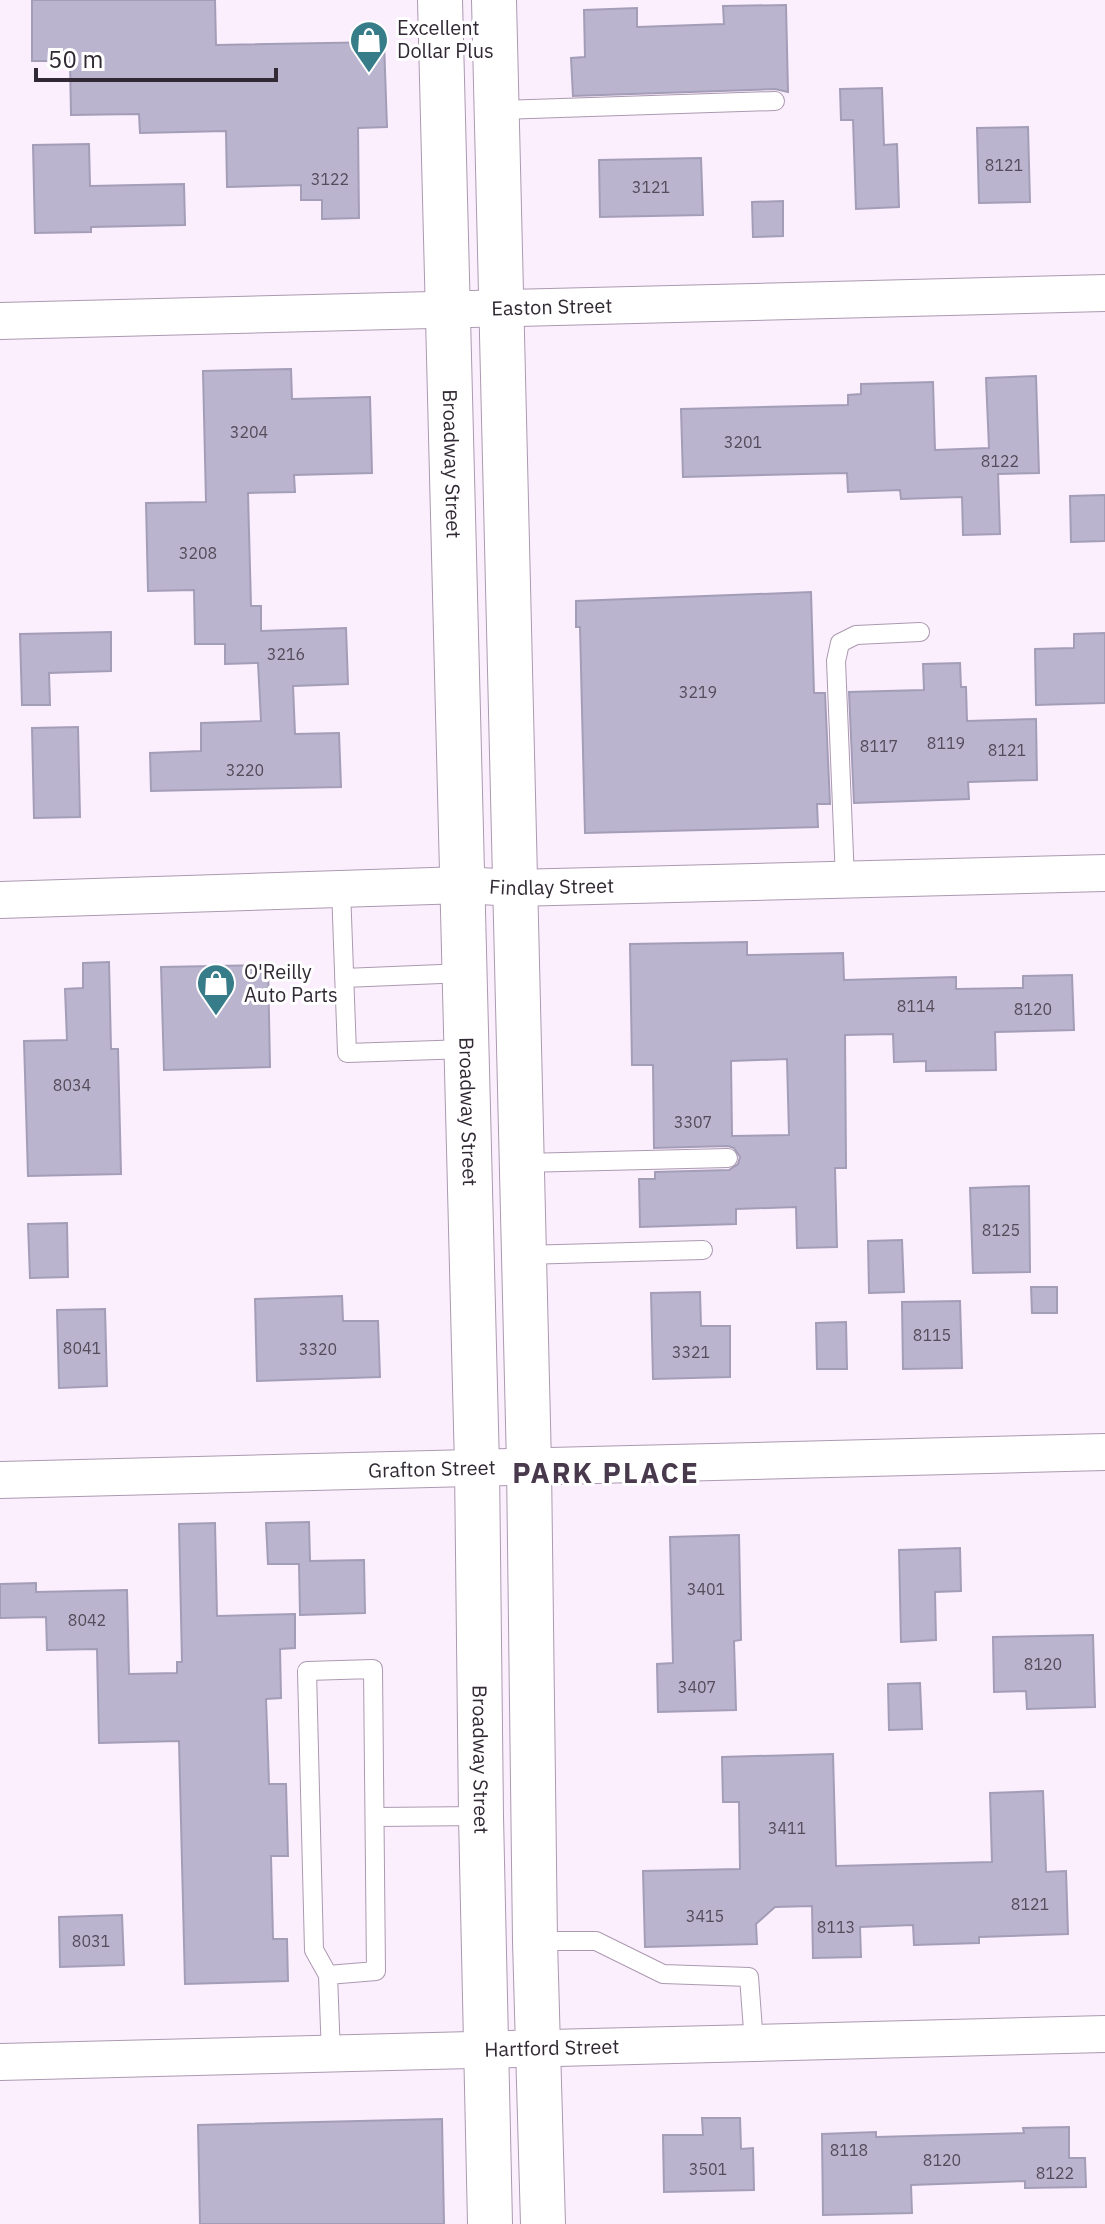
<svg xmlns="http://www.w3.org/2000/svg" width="1105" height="2224" font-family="'IBM Plex Sans',sans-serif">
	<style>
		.building { fill: #bbb4cf; stroke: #a49db8; stroke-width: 2; fill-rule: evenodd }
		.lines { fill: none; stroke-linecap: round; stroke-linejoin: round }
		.lane-casing { stroke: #ac99b0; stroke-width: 20 }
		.street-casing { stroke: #ac99b0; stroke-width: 38 }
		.primary-casing { stroke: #ac99b0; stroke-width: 46 }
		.lane { stroke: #fff; stroke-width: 18 }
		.street { stroke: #fff; stroke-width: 36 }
		.primary { stroke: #fff; stroke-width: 44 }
		.labels { text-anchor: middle; stroke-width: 6; stroke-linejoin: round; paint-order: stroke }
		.number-label { font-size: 16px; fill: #544c5a }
		.poi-label { font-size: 20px; fill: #312933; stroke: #fff; text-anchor: start }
		.street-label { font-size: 20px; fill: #312933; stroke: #fff }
		.district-label { font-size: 28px; font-weight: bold; letter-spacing: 2px; fill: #49394d; stroke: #fff }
	</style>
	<rect width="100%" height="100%" fill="#fbeffe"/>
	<path class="building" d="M32,0H215L216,45L384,42L387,127L358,128L359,218L322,219V200H301V185L227,187L226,131L140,133L139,114L71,115L70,61H32Z
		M786,5L788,92L775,89L573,96L571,58L585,57L584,10L637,8V27L724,24L723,6Z
		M882,88L884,145L897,144L899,207L856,209L853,120H841L840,89Z
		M1028,127L1030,202L979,203L977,128Z
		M89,144L90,186L184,184L185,225L91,227V232L35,233L33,145Z
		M701,158L703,215L600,217L599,160Z
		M783,201V236L753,237L752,202Z
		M291,369L292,399L370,397L372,473L294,475L295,492L248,493L251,606H261V631L346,628L348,684L293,686L295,734L339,733L341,787L151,791L150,753L201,751V723L261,721L258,663L225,664V644H195L194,590L148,591L146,503L206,502L203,371Z
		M1036,376L1039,473L998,474L1000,534L963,535L962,497L901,499L900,490L848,492L847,473L683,477L681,409L848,405V395L861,394V384L933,382L935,450L989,448L986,378Z
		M1105,495V541L1071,542L1070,496Z
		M811,592L814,693H825L830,804H817L818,827L585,833L580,627H576V601Z
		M111,632V671L49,673L50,705H22L20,634Z
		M1105,633V703L1036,705L1035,649L1074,648V634Z
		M960,663L961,687H966L967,721L1036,719L1037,780L968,782L969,799L854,803L849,692L924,690L923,664Z
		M78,727L80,817L34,818L32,728Z
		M747,942V955L843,953L844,980L956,977V989L1023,988V976L1072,975L1074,1030L995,1032L996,1070L926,1071V1061L894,1062L893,1034L845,1035L846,1168H835L837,1247L797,1248L796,1207L736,1209V1224L640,1227L639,1179H655V1172L729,1170L738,1164L740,1157L734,1148L728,1146L654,1148L653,1065H632L630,944ZM787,1059L789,1135L732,1136L731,1061Z
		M109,962L111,1049H118L121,1174L28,1176L24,1041L67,1040L65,989L83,988V963Z
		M268,965L270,1067L164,1070L161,967Z
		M1029,1186L1030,1272L973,1273L970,1188Z
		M67,1223L68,1277L30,1278L28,1224Z
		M902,1240L904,1292L869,1293L868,1241Z
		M1031,1287H1057V1313H1032Z
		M700,1292L701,1326H730V1377L653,1379L651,1293Z
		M342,1296L343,1321H378L380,1377L257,1381L255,1299Z
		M960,1301L962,1368L903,1369L902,1302Z
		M105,1309L107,1386L59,1388L57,1310Z
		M846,1322L847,1369H817L816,1323Z
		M309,1522L310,1561L364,1560L365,1613L300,1615L299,1564H268L266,1523Z
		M215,1523L217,1616L295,1614V1648L280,1649L281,1698L266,1699L269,1784H286L288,1856H271L273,1939H287L288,1981L185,1984L179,1741L99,1743L97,1649L47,1650L46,1617L0,1618V1584L36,1583V1592L127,1590L129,1674L177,1673V1662H182L179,1524Z
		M739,1535L741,1640L734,1641L736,1710L658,1712L657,1664L673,1663L670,1537Z
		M960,1548L961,1591L935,1592L936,1640L901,1642L899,1550Z
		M1093,1635L1095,1707L1027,1709L1026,1691L994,1692L993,1637Z
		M920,1683L922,1729L889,1730L888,1684Z
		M833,1754L836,1866L992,1862L990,1793L1043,1791L1046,1872L1066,1871L1068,1934L979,1937V1943L914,1945L913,1925L860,1927L861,1957L813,1958L812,1906L775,1907L756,1924L757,1944L645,1947L643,1871L740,1869L739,1802H723L722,1757Z
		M122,1915L124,1965L60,1967L59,1917Z
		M702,2118H740L741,2149L753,2148L754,2190L664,2192L663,2135H703Z
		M442,2119L444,2224H200L198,2125Z
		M1069,2127V2158H1085L1086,2187L1025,2188V2181L911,2185L912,2213L823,2215L822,2134L876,2132V2137L1024,2133L1023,2128Z"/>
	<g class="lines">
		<g class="lane-casing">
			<path id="lane" d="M497,110L775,101
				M845,880L836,661L840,643L856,635L920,632
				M341,889L347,1053L467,1049
				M344,978L465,973
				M523,1163L728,1158
				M523,1255L703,1250
				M375,1817L481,1816
				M535,1941H596L663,1974L749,1977L754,2043
				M328,1975L376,1971L373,1669L307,1671L314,1950L328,1975L331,2055"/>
		</g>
		<g class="street-casing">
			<g id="street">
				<path id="s1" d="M0,321L1105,293"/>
				<path id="s2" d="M0,900L463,885L514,888L1105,873"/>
				<path id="s3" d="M0,1480L1105,1452"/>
				<path id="s4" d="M0,2062L1105,2034"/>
			</g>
		</g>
		<g class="primary-casing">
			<g id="primary">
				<path id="s5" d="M440,0L477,1466L481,1816L490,2224"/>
				<path d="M494,0L529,1465L535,1941L543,2224"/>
			</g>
		</g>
		<use href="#lane" class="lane"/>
		<use href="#street" class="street"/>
		<use href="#primary" class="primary"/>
	</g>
	<defs>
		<g id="shop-pin" transform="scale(2)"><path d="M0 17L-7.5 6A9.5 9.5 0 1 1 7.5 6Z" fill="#367c89" stroke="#fff"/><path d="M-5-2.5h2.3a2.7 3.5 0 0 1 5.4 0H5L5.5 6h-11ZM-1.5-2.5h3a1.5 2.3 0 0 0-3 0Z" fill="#fff"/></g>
	</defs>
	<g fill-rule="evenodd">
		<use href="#shop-pin" x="369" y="40"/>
		<use href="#shop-pin" x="216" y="983"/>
	</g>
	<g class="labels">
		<g class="number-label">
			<text x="1004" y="171">8121</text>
			<text x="330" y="185">3122</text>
			<text x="651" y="193">3121</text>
			<text x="249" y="438">3204</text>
			<text x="743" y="448">3201</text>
			<text x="1000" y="467">8122</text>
			<text x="198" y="559">3208</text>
			<text x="286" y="660">3216</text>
			<text x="698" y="698">3219</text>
			<text x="946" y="749">8119</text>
			<text x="879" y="752">8117</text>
			<text x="1007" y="756">8121</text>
			<text x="245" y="776">3220</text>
			<text x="916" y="1012">8114</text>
			<text x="1033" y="1015">8120</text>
			<text x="72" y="1091">8034</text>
			<text x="693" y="1128">3307</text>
			<text x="1001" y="1236">8125</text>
			<text x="932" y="1341">8115</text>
			<text x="82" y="1354">8041</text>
			<text x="318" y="1355">3320</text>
			<text x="691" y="1358">3321</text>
			<text x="706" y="1595">3401</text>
			<text x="87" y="1626">8042</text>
			<text x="1043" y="1670">8120</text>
			<text x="697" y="1693">3407</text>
			<text x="787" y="1834">3411</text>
			<text x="1030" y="1910">8121</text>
			<text x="705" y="1922">3415</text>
			<text x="836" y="1933">8113</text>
			<text x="91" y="1947">8031</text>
			<text x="849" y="2156">8118</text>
			<text x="942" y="2166">8120</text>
			<text x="708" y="2175">3501</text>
			<text x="1055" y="2179">8122</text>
		</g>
		<g class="poi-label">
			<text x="397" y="35">Excellent<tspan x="397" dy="23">Dollar Plus</tspan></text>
			<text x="244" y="979">O'Reilly<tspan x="244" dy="23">Auto Parts</tspan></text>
		</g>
		<g class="street-label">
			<text dy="7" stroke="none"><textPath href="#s1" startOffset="552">Easton Street</textPath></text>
			<text dy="7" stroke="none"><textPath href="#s5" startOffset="464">Broadway Street</textPath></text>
			<text dy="7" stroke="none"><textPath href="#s2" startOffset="552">Findlay Street</textPath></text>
			<text dy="7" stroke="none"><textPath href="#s5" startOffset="1112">Broadway Street</textPath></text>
			<text dy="7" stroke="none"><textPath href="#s3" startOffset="432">Grafton Street</textPath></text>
			<text dy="7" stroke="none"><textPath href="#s5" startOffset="1760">Broadway Street</textPath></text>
			<text dy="7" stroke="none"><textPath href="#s4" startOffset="552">Hartford Street</textPath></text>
		</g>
		<g class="district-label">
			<text x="606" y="1483">PARK PLACE</text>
		</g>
	</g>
	<path d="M36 68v12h240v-12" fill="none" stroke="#312933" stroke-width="4"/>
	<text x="48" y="68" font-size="24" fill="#312933" stroke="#ffffff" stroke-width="6" paint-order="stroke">50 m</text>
</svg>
